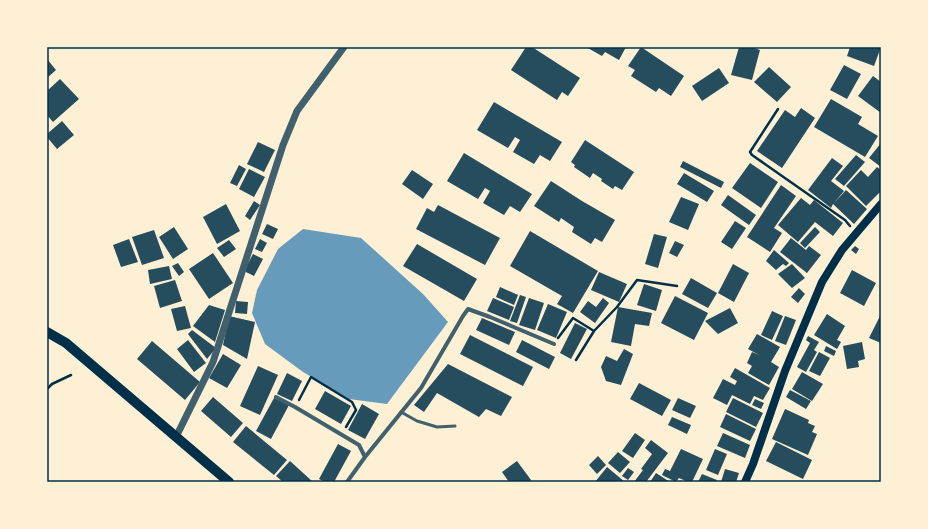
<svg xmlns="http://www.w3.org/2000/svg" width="928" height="529" font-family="'Varela Round',sans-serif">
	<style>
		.water { fill: #669bbc }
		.building { fill: #264d5e }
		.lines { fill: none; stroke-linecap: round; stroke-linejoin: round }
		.path { stroke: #003049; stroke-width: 2.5 }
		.service { stroke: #3f606c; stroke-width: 3 }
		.minor { stroke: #3f606c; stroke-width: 4 }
		.tertiary { stroke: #3f606c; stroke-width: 7 }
		.secondary { stroke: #003049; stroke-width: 8 }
		.primary { stroke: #003049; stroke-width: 10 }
		.neatline { fill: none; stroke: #003049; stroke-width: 1.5 }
	</style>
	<rect width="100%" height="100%" fill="#fdf0d5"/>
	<path class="water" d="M303,229L361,238L423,294L448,322L387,404L349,399L303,372L265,344L252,313L257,290L278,249Z"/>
	<path class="building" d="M526,47H532L580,78L568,96L562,92L557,100L511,70Z
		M586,47H626L619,60L605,52L602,56Z
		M641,47L684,76L671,96L659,88L656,92L631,76L635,70L628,66Z
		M739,47H751L760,50L752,80L731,75Z
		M850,47H881L874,66L847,56Z
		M47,59L56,70L47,78Z
		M844,65L861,74L847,99L830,90Z
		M769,67L791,87L777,102L754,82Z
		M719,68L729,83L702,101L692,86Z
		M873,76L881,82V113L858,96Z
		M60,79L79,99L53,122L47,115V91Z
		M831,99L862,117L858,124L878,136L865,157L814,127Z
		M494,102L562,142L550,161L540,155L534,164L513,152L520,140L515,137L508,148L477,130Z
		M801,108L815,118L782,168L757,151L785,110L795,117Z
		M62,121L74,135L57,149L47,137V134Z
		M585,140L634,172L622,190L615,186L613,189L601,181L602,179L593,173L590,178L574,167L575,165L571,162Z
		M258,142L275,150L264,172L247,164Z
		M881,143V167L869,158Z
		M464,153L532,194L520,212L510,206L504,215L483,203L490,191L485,188L478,199L447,181Z
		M856,155L865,162L844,186L835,179Z
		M832,158L843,166L831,181L844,191L834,203L846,190L867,209L854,224L833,204L831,208L808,190Z
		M683,161L724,182L721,188L680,167Z
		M750,163L778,182L761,208L732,188Z
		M239,165L246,169L237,186L230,183Z
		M877,167L881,170V191L866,206L846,186L861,170L868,177Z
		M249,169L265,177L254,197L239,189Z
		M412,170L433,184L423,199L402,184Z
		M684,173L714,191L707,202L677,184Z
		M551,181L582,201L615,220L602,242L595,238L591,244L572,232L574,227L561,218L559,222L534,206Z
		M781,185L796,196L774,228L782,233L770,252L747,237Z
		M728,195L756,215L749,225L721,205Z
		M681,197L699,204L688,230L669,222Z
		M801,198L810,205L814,200L843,223L833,236L815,222L798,242L778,225Z
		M254,201L260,205L250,220L245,216Z
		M226,204L240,231L217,244L203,217Z
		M438,205L500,238L485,265L416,229L427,208L434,212Z
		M735,221L746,228L732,249L721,242Z
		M267,224L278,229L273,239L262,234Z
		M174,227L188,249L173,259L159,237Z
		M815,227L820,232L805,248L800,243Z
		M154,230L164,258L142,265L132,237Z
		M530,231L598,271L573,313L557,304L562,296L510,266Z
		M654,234L667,237L658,268L645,264Z
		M791,238L806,250L809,246L821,255L807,273L780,252Z
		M129,239L138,262L121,267L113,245Z
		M260,239L267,243L262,252L255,249Z
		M229,240L236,249L224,257L217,248Z
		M675,241L684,245L677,257L669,253Z
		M417,244L477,279L464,301L403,266Z
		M855,246L859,249L856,254L851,250Z
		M774,250L789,263L786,266L783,264L776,270L766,261Z
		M213,253L233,283L209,299L189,269Z
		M253,254L263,259L254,276L244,271Z
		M178,263L184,272L179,276L172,266Z
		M733,264L749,273L734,302L718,293Z
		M792,264L805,278L792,288L778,274Z
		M169,266L172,279L150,284L148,270Z
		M852,270L876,283L864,306L840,293Z
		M599,272L627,284L619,302L591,290Z
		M691,278L717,293L708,308L682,294Z
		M175,280L182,301L160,308L154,286Z
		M644,284L662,290L656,311L637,305Z
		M500,287L518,295L514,305L496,297Z
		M799,288L805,294L798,303L791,297Z
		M520,295L526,297L517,323L510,321Z
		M675,296L708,313L694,340L661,323Z
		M493,298L514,307L509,320L487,311Z
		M529,298L544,303L535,330L519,325Z
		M603,298L609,303L595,323L580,312L588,301L596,307Z
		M236,301L248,302L247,314L235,313Z
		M548,304L567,312L556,338L537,330Z
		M209,305L225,310L215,342L193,326Z
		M185,306L191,328L177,331L171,309Z
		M618,307L652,313L649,326L635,324L631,346L611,342Z
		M730,308L738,323L718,334L705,321Z
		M772,311L783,316L772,340L761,335Z
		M827,314L845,326L837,340L841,342L837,349L814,335Z
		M881,314V343L869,338Z
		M229,316L255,322L247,359L223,345Z
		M785,316L796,320L786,345L775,341Z
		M482,318L515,332L509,345L476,330Z
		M575,323L587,329L571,359L560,353Z
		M192,330L216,348L207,359L188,334Z
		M757,334L780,347L771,362L779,367L769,385L748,373L752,366L747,363L752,352L759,355L748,349Z
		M470,335L533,367L523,386L460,354Z
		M808,336L819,342L814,350L817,352L806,372L797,367L810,343L806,340Z
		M188,340L206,363L194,372L177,349Z
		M522,340L555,357L549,369L516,352Z
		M152,341L200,382L185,400L137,359Z
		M862,342L865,359L858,361L859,367L847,369L843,346Z
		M826,346L836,351L834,356L824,351Z
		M624,349L633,354L621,385L606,381L601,367L606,356L617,361Z
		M819,352L830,358L820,376L809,371Z
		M223,354L241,365L227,388L209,378Z
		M448,364L512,397L501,416L486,409L479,417L437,393L424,412L414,405Z
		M258,366L278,375L260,415L240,406Z
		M735,368L770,388L763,400L754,396L750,404L732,395L727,405L713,398L723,379L735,385L737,381L730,377Z
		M802,372L823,384L812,401L792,389Z
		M287,373L302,381L292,401L277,394Z
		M639,383L671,400L662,416L630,399Z
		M790,390L811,401L806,409L786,397Z
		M325,391L351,406L341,424L315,409Z
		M213,397L243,423L231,437L201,411Z
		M274,398L289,405L271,439L256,431Z
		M678,398L696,406L690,418L672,410Z
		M733,398L763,413L756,427L726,412Z
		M755,399L764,403L761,409L752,405Z
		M362,404L379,414L365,439L348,430Z
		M785,409L809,420L808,423L815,426L812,432L817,434L808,455L772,439Z
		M726,414L756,429L750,441L720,427Z
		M672,417L691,425L687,434L668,425Z
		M246,426L287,460L274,475L233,442Z
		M635,433L645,440L633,458L622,451Z
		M723,433L750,445L745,458L717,446Z
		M651,440L668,453L646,482H634L643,470L641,469L652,454L645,448Z
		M776,442L812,460L803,479L766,461Z
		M338,444L351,451L334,482H325L319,479Z
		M681,449L703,459L692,482H688L679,478L676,482L662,475L665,469L670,471Z
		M715,449L727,454L718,475L706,470Z
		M618,452L630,462L620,473L608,463Z
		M598,456L606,465L597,474L589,465Z
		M290,461L313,482H283L276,476Z
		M517,461L531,480L529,482H509L502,472Z
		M607,467L625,482H595Z
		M628,468L634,472L628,480L622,476Z
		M725,469L739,473L736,482H721Z
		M656,473L670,482H650Z
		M702,474L717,480L716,482H698Z"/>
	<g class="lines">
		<path class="path" d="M778,109L750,152L752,155L845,220L850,226
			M594,331L617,307L637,280L677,286
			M558,338L573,318L594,331L576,360
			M47,389L52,384L71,375
			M299,400L311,377L352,402L356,410L346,427"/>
		<path class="service" d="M401,412L417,421L437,427L455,426"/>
		<path class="minor" d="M276,397L295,407L359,445L365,457
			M347,482L365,457L421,388L463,316L468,309L490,317L554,344"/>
		<path class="tertiary" d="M176,437L213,362L283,145L297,111L344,47"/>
		<path class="secondary" d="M745,482L753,464L785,371L822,282L842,250L881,204"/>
		<path class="primary" d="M47,332L66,343L229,482"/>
	</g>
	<rect width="928" height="529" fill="none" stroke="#fdf0d5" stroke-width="96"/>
	<rect x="48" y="48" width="832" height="433" class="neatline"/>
</svg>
